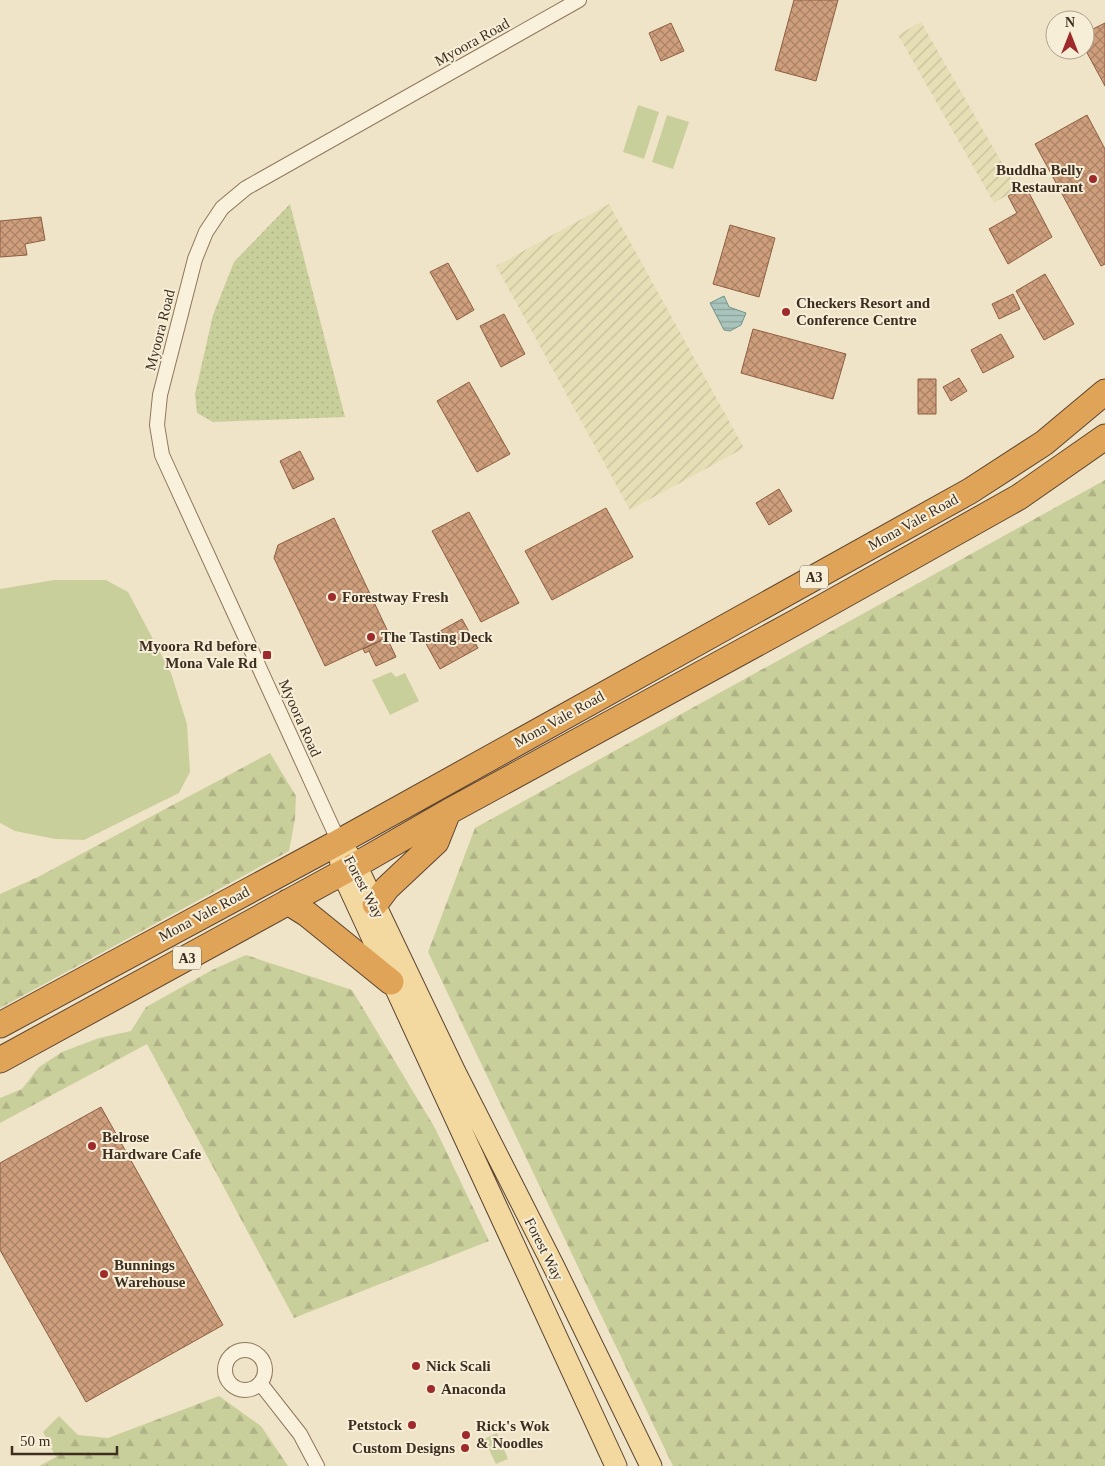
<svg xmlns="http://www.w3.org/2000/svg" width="1105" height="1466" font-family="'Times New Roman',serif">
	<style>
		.farmland { fill: url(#farmland-furrows) }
		.grass { fill: url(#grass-dots) }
		.forest { fill: url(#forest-firs) }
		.green { fill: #c9cf9b }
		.water { fill: url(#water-rules); stroke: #6f938a }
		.building { fill: url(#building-cross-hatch); stroke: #8d5f41 }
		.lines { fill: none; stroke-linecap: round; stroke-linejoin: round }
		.street-casing { stroke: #8d765c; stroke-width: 16 }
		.primary-casing { stroke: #5b4430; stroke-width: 23 }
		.highway-casing { stroke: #5b4430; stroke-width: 27 }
		.street { stroke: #faf1dc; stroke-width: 14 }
		.primary { stroke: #f3d9a0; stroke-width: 21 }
		.highway { stroke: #e0a458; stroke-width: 25 }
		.poi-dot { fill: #9e2a2b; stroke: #f7eed8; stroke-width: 2 }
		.labels { text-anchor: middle; stroke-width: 4; stroke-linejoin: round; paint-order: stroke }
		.shield { fill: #f7eed8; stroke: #756857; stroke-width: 1 }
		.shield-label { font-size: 14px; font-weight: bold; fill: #3d2e20 }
		.street-label { font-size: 15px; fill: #3d2e20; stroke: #f7eed8 }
		.poi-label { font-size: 15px; font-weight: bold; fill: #3d2e20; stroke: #f7eed8; text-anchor: start }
	</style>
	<defs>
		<pattern id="farmland-furrows" width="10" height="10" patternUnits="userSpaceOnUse" patternTransform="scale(1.25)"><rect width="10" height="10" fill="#e6deb5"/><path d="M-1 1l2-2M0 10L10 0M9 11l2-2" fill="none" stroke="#c6bf9b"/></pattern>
		<pattern id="grass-dots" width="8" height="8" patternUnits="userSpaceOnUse" patternTransform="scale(1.25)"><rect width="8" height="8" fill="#c9cf9b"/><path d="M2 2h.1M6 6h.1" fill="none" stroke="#aeb285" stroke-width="1.8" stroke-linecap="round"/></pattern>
		<pattern id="forest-firs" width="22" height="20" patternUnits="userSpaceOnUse" patternTransform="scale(1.25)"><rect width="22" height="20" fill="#c9cf9b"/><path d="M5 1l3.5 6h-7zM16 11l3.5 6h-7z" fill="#aeb285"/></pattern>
		<pattern id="water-rules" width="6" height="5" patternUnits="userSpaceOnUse" patternTransform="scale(1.25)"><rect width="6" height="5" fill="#a9c4bc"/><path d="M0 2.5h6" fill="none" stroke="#8ba098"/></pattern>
		<pattern id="building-cross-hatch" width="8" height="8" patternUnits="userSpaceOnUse" patternTransform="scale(1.25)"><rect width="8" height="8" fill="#cf9f7d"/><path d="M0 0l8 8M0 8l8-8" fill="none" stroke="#a98266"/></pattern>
	</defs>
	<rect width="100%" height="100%" fill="#f0e4c8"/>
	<path class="farmland" d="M921,22L1017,189L994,203L898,35Z
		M609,204L744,448L630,510L496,266Z"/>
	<path class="grass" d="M290,204L345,417L213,422L197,413L195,394L213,315L234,262Z"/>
	<path class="forest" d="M1105,480V1466H673L428,952L475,828Z
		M270,753L296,796L295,819L289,851L0,1008V894L38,877Z
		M246,955L352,990L435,1128L489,1241L294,1318L147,1044L0,1123V1098L22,1089L39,1067L62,1052L99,1038L131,1031L146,1007L214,969Z
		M219,1396L261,1426L288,1466H39L56,1457L43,1432L59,1416L78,1435L108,1438Z"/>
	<path class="green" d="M638,105L659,112L644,159L623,152Z
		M667,115L689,122L673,169L652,162Z
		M54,580H106L128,592L171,673L187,724L190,772L179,793L84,840L55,839L15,831L0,823V589Z
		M391,672L396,677L405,673L419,701L390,715L372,680Z
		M497,1433L508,1459L496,1464L484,1439Z"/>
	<path class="water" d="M724,296L729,307L746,313L741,325L730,331L724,330L710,303Z"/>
	<path class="building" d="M794,0H838L816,81L775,70Z
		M671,23L684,51L661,61L649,33Z
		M1105,23V86L1085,49V33Z
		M1087,115L1105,149V264L1101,266L1035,144Z
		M1026,187L1052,237L1008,264L989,229L1017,213L1008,196Z
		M41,217L45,240L25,244L27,255L0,257V221Z
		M730,225L775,238L759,297L713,284Z
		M448,263L474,310L457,320L430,272Z
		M1045,274L1074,324L1044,340L1016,291Z
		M1013,294L1020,309L999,319L992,304Z
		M504,314L525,354L501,367L480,326Z
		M753,329L846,354L833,399L741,373Z
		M1001,334L1014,357L983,373L971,350Z
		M959,378L967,391L951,401L943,387Z
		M918,379H936V414H918Z
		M469,382L510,454L477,472L437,401Z
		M300,451L314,479L293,489L280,461Z
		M779,489L792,511L769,525L756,503Z
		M606,508L633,557L552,600L525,551Z
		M469,512L519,603L481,622L432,531Z
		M334,518L390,636L325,666L274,558L278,545Z
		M462,619L478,648L440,669L424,640Z
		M387,638L396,657L376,666L369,651L365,653L363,649Z
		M101,1107L223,1325L86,1402L0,1250V1163Z"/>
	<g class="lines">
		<g class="street-casing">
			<path id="street" d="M339,842L162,455L157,425L160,395L195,259L206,232L222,208L246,188L579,0
				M225 1370a20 20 0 1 1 40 0a20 20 0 1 1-40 0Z
				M260,1383L300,1434L317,1466"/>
		</g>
		<g class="primary-casing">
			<path id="primary" d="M339,842L356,865L455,1072L554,1267L651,1466
				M340,857L342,872L616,1466"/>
		</g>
		<g class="highway-casing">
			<path id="highway" d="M288,902L307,914L391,982
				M375,904L387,888L436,842L448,812
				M0,1025L339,842L970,491L1044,443L1105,392
				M0,1060L356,865L448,812L798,621L1019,497L1105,437"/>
		</g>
		<use href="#street" class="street"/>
		<use href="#primary" class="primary"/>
		<use href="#highway" class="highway"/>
	</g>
	<g class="poi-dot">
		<circle cx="1093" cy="179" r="5"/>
		<circle cx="786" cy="312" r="5"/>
		<circle cx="332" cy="597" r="5"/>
		<circle cx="371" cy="637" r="5"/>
		<rect x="262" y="650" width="10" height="10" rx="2.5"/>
		<circle cx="92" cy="1146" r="5"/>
		<circle cx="104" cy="1274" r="5"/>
		<circle cx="416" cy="1366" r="5"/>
		<circle cx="431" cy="1389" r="5"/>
		<circle cx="412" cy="1425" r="5"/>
		<circle cx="466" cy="1435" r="5"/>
		<circle cx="465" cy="1448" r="5"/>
	</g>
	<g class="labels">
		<g class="shield">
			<rect x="800" y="565.5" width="28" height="23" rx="4"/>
			<rect x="173" y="946.5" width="28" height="23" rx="4"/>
		</g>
		<g class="shield-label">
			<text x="814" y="582">A3</text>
			<text x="187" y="963">A3</text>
		</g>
		<g class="street-label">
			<text transform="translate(472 42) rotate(-29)" y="5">Myoora Road</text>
			<text transform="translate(160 330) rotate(-76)" y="5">Myoora Road</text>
			<text transform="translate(913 522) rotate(-29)" y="5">Mona Vale Road</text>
			<text transform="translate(300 718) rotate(66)" y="5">Myoora Road</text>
			<text transform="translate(559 719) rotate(-29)" y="5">Mona Vale Road</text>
			<text transform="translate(364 887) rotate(62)" y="5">Forest Way</text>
			<text transform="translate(204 914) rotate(-28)" y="5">Mona Vale Road</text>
			<text transform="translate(544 1249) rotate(63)" y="5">Forest Way</text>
		</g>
		<g class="poi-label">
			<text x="1083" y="175" text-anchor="end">Buddha Belly<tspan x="1083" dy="17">Restaurant</tspan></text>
			<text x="796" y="308">Checkers Resort and<tspan x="796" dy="17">Conference Centre</tspan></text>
			<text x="342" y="602">Forestway Fresh</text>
			<text x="381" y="642">The Tasting Deck</text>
			<text x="257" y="651" text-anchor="end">Myoora Rd before<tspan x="257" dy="17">Mona Vale Rd</tspan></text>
			<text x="102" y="1142">Belrose<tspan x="102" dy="17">Hardware Cafe</tspan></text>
			<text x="114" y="1270">Bunnings<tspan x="114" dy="17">Warehouse</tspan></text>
			<text x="426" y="1371">Nick Scali</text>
			<text x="441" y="1394">Anaconda</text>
			<text x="402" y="1430" text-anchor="end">Petstock</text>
			<text x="476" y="1431">Rick's Wok<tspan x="476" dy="17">&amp; Noodles</tspan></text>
			<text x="455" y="1453" text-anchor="end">Custom Designs</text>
		</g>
	</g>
	<g transform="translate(1070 35)"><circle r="24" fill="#f7eed8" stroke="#ada18e"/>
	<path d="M0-4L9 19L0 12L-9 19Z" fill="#9e2a2b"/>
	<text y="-8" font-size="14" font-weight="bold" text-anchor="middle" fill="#3d2e20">N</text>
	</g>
	<path d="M12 1446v8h105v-8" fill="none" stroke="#3d2e20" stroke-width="2.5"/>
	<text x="20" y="1446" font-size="15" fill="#3d2e20" stroke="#f7eed8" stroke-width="4" paint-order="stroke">50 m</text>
</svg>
